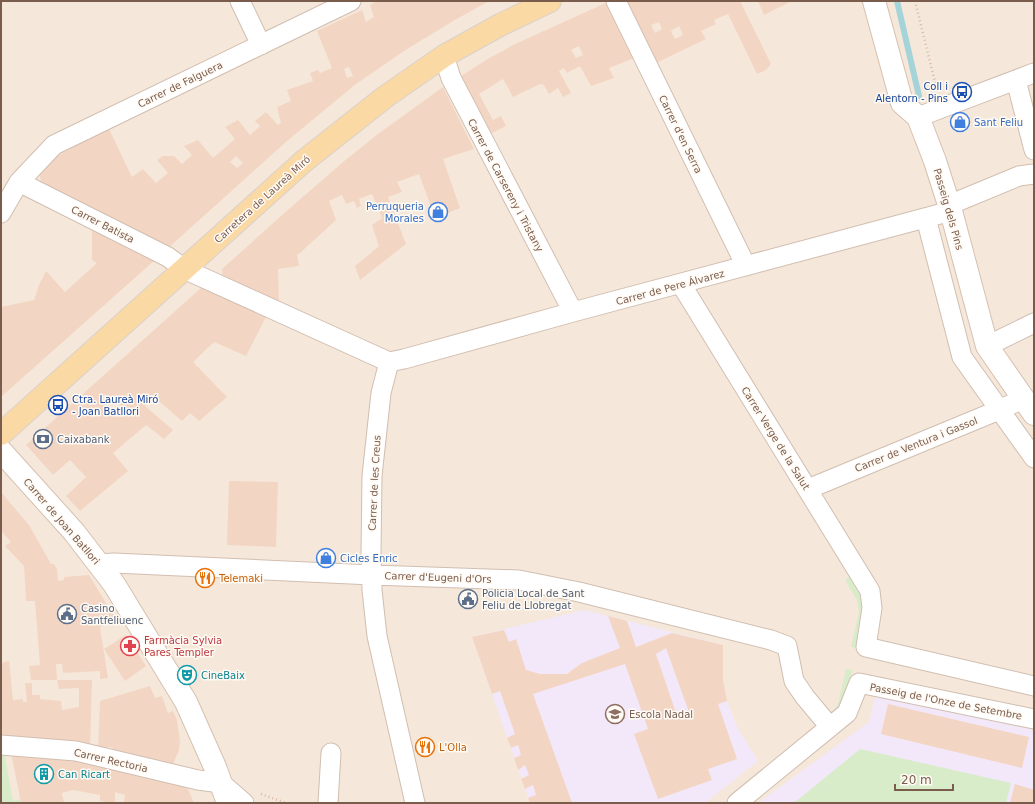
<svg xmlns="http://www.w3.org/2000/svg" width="1035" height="804" font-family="'DejaVu Sans',sans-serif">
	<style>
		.residential { fill: #f5e8da }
		.education { fill: #f3e8fa }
		.green { fill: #d8ecc9 }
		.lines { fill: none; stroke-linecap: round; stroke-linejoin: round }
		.stream { stroke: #a5d3da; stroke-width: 6 }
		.building { fill: #f3d5c3; fill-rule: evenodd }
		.street-casing { stroke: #d1beb0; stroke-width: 21 }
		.secondary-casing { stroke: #d6c0b0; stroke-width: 24 }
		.primary-casing { stroke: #dad1cd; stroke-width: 24 }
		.path { stroke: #d9b8a5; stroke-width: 2.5; stroke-dasharray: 1 3; stroke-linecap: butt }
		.street { stroke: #fff; stroke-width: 19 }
		.secondary { stroke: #fff; stroke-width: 22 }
		.primary { stroke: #fbd9a5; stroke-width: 22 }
		.labels { text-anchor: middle; stroke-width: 3; stroke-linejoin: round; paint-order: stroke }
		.street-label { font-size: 10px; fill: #7a5c4d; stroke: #fffaf3 }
		.transit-label { font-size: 10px; fill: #164399; stroke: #fffaf3; text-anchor: end }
		.shop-label { font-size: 10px; fill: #366cbe; stroke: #fffaf3; text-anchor: start }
		.service-label { font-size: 10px; fill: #4e5e75; stroke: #fffaf3; text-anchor: start }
		.food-label { font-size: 10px; fill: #c56008; stroke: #fffaf3; text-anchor: start }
		.health-label { font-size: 10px; fill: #be3a42; stroke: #fffaf3; text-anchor: start }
		.culture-label { font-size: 10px; fill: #0d838f; stroke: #fffaf3; text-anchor: start }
		.education-label { font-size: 10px; fill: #785e54; stroke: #fffaf3; text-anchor: start }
	</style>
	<rect width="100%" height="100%" fill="#fdf6ec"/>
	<path class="residential" d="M1,1H1034V803H1Z"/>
	<path class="education" d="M584,610L723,645V679L727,701L737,727L758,761L705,803H530L472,637Z
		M876,694L1034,730V798L1033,803H758L869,722Z"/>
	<path class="green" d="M849,577L864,602L857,648L851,647L859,612L857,600L845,580Z
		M846,669L852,670L845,703L841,710L824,717L834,710L838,704Z
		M860,749L1011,783L1006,803H794Z
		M4,751L13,801L20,799L21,803H1V752Z"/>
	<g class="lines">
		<path class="stream" d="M897,1L919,96"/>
	</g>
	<path class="building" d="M377,1H489L455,20L407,49L356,84L287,141L167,249L42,187L39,172L56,157L89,137L108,127L132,177L143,169L156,183L168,173L157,160L163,156H174L182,164L192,155L184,146L198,140L213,158L235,139L225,127L238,120L250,135L260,126L255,121L266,112L278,125L281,123L277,107L291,101L287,90L313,81L310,73L318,70L320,73L332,68L317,31L362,10L366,22L374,17L370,5ZM349,67L353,76L347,78L344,69ZM236,156L243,163L237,168L230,162Z
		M610,1L639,56L609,68L614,78L591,86L580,66L567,73L564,68L559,71L571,93L563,97L558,88L549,94L544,85L540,84L513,97L503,79L479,94L493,120L501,116L506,126L488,135L458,78L486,60L513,45ZM579,46L583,55L576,58L571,50Z
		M625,1H740L771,64L766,70L757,74L728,14L714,20L716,24L701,31L706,39L656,63ZM659,22L662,29L655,33L651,25ZM679,26L683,35L675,39L671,31Z
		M758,1H792L764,15Z
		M443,87L474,149L443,159L460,208L435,218L419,174L397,182L402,192L388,197L406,244L360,280L355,266L379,246L372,225L382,218L372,194L359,199L361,206L357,208L354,201L346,204L342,195L329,201L336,220L300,253L297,254L299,266L278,269L279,303L223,278L222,269L290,208L343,162L378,134Z
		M92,228L155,260L1,397V307L34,300L39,285L46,271L65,292L97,263L92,260Z
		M202,287L267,315L246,356L214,342L193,362L227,397L199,421L190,413L182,421L154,397L145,406L173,430L164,439L146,425L113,453L128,471L80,511L66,496L86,477L70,460L53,475L26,445ZM105,394L126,410L117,417L100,398Z
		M229,481L278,482L276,547L227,545Z
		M1,492L29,525L51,564H54L57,569L58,581L64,580V577L89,575L115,618L100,627L108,678L100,679V671L63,673L62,664H56L57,680H31L29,666L40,665L35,601H26L24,566L5,546L11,542L1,531Z
		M608,616L627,621L636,647L672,633L723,645V679L727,701L718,704L737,759L708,769L712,780L658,799L634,734L648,729L625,664L533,694L572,803H530L528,798L536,795L533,785L525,789L521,779L529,775L525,765L518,770L514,758L521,755L518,745L511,748L507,738L515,734L500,691L492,694L472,637L504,630L509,642L516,639L526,670L540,674H567L582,663L620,648ZM666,648L690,715L678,719L656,654Z
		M126,635L146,666L125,681L104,649Z
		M9,661L13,700L23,699V702H27L25,683H32V695H40V699L61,701L62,710L79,707V688L59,689L57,680H92L90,750L16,741L15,736L1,735V663Z
		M150,686L155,698L162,696L168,713L173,711L177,720L180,741L179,750L171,769L112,755L113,748L109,747L98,752L100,701Z
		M888,704L1029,737L1022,768L881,734Z
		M11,752L73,758L168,780L188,789L194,803H124L125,795L115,792V803H110L100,801V795L73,790L62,793L64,803H21Z
		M1015,784L1034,790L1033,803H1010Z"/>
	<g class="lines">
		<g class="street-casing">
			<path id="street" d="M240,1L261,45
				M616,1L746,266
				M444,56L451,78L573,312
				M1016,80L1034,150
				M918,117L1034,73
				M19,182L168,257L184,269L389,362L381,393L372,476L371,555L372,590L377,636L415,803
				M949,205L1019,176L1034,174
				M1,213L19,182L54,145L351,1
				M926,218L962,357L1034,458
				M681,284L870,591L872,608L866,647L1034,686
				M987,346L1034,323
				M389,362L404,359L573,312L951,211
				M808,489L999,410L1023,399
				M99,564L114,563L372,575L519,580L579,592L771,640L787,646L794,681L805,697L830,727
				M1,745L76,751L198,780L221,783L244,803
				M328,803L331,753
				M737,803L847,713L859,683L1034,719"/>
		</g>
		<g class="secondary-casing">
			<path id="secondary" d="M874,1L902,103L918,117L935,161L951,211L987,346L1034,414
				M1,451L74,532L114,584L186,702L215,767L228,803"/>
		</g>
		<g class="primary-casing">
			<path id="primary" d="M1,434L304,161L385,97L444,56L500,25L550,1"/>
		</g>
		<path class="path" d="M915,1L937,90
			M261,794L286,803"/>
		<use href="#street" class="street"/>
		<use href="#secondary" class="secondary"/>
		<use href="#primary" class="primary"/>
	</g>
	<defs>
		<g id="bus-ring" transform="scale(1)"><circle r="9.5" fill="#fffaf3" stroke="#1a4fb4" stroke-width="1.5"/><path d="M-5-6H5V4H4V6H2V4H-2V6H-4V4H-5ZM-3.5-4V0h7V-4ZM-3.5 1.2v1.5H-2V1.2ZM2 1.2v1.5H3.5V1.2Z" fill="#1a4fb4"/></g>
		<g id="shop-ring" transform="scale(1)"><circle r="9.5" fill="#fffaf3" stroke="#3f7fe0" stroke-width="1.5"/><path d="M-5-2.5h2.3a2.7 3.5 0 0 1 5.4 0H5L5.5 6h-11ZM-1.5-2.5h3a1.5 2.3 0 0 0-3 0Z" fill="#3f7fe0"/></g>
		<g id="bank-ring" transform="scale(1)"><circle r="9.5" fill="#fffaf3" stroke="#5c6f8a" stroke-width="1.5"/><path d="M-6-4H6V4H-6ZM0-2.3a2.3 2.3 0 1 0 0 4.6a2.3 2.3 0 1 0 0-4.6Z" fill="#5c6f8a"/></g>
		<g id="restaurant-ring" transform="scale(1)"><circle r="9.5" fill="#fffaf3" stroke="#e8710a" stroke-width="1.5"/><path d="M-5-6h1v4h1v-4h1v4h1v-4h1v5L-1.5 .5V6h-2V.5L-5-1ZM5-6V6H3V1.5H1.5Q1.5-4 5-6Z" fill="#e8710a"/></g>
		<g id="civic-ring" transform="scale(1)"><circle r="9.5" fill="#fffaf3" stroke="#5c6f8a" stroke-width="1.5"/><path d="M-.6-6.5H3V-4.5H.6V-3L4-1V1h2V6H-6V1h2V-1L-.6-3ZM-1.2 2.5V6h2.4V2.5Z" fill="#5c6f8a"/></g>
		<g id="pharmacy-ring" transform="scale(1)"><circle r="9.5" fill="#fffaf3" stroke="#e0444e" stroke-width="1.5"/><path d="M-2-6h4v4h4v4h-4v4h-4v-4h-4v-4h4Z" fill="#e0444e"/></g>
		<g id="theatre-ring" transform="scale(1)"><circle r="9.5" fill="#fffaf3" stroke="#0f9aa8" stroke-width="1.5"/><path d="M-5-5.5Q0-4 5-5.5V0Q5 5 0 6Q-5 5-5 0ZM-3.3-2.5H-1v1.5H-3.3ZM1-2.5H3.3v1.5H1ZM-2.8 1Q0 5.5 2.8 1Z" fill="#0f9aa8"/></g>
		<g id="school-ring" transform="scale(1)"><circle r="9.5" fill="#fffaf3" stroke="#8d6e63" stroke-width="1.5"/><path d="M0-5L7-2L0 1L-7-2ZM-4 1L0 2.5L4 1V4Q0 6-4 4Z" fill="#8d6e63"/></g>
		<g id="building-ring" transform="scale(1)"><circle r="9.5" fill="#fffaf3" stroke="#0f9aa8" stroke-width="1.5"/><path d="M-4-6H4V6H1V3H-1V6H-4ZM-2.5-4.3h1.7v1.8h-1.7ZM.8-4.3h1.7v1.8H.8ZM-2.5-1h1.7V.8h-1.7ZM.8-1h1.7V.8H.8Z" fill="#0f9aa8"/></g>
	</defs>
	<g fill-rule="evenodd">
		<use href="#bus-ring" x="962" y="92"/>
		<use href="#shop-ring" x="960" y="122"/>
		<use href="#shop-ring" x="438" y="212"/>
		<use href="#bus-ring" x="58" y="405"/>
		<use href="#bank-ring" x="43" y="439"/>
		<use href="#shop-ring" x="326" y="558"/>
		<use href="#restaurant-ring" x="205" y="578"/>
		<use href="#civic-ring" x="468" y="599"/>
		<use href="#civic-ring" x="67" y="614"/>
		<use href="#pharmacy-ring" x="130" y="646"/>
		<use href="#theatre-ring" x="187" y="675"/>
		<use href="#school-ring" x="615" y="714"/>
		<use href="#restaurant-ring" x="425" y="747"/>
		<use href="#building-ring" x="44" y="774"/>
	</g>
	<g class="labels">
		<g class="street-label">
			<text transform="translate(180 84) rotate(-26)" y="4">Carrer de Falguera</text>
			<text transform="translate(681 134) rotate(64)" y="4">Carrer d'en Serra</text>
			<text transform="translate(506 185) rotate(62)" y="4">Carrer de Carsereny i Tristany</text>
			<text transform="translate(262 199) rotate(-42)" y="4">Carretera de Laureà Miró</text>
			<text transform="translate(949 209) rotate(74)" y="4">Passeig dels Pins</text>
			<text transform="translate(103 224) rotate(27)" y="4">Carrer Batista</text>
			<text transform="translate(670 287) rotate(-15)" y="4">Carrer de Pere Álvarez</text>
			<text transform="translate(776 438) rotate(58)" y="4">Carrer Verge de la Salut</text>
			<text transform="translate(916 444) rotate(-22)" y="4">Carrer de Ventura i Gassol</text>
			<text transform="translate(374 483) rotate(-87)" y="4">Carrer de les Creus</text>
			<text transform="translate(62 521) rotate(49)" y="4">Carrer de Joan Batllori</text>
			<text transform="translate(438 577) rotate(2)" y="4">Carrer d'Eugeni d'Ors</text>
			<text transform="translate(946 701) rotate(11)" y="4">Passeig de l'Onze de Setembre</text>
			<text transform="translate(111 760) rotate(13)" y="4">Carrer Rectoria</text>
		</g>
		<g class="transit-label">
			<text x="948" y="90">Coll i<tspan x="948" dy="12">Alentorn - Pins</tspan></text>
			<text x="72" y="403" text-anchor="start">Ctra. Laureà Miró<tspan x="72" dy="12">- Joan Batllori</tspan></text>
		</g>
		<g class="shop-label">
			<text x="974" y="126">Sant Feliu</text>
			<text x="424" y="210" text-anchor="end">Perruqueria<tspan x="424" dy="12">Morales</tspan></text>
			<text x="340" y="562">Cicles Enric</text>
		</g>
		<g class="service-label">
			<text x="57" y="443">Caixabank</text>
			<text x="482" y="597">Policia Local de Sant<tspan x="482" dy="12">Feliu de Llobregat</tspan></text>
			<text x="81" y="612">Casino<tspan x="81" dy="12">Santfeliuenc</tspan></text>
		</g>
		<g class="food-label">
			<text x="219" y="582">Telemaki</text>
			<text x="439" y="751">L'Olla</text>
		</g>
		<g class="health-label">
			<text x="144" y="644">Farmàcia Sylvia<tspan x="144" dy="12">Pares Templer</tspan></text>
		</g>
		<g class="culture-label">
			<text x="201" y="679">CineBaix</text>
			<text x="58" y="778">Can Ricart</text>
		</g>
		<g class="education-label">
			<text x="629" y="718">Escola Nadal</text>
		</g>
	</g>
	<rect width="1035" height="804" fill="none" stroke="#7a5c4d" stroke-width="4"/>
	<path d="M895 784v6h58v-6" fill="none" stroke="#7a5c4d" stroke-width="2"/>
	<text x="901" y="784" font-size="12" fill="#7a5c4d" stroke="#fffaf3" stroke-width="3" paint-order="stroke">20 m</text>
</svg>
